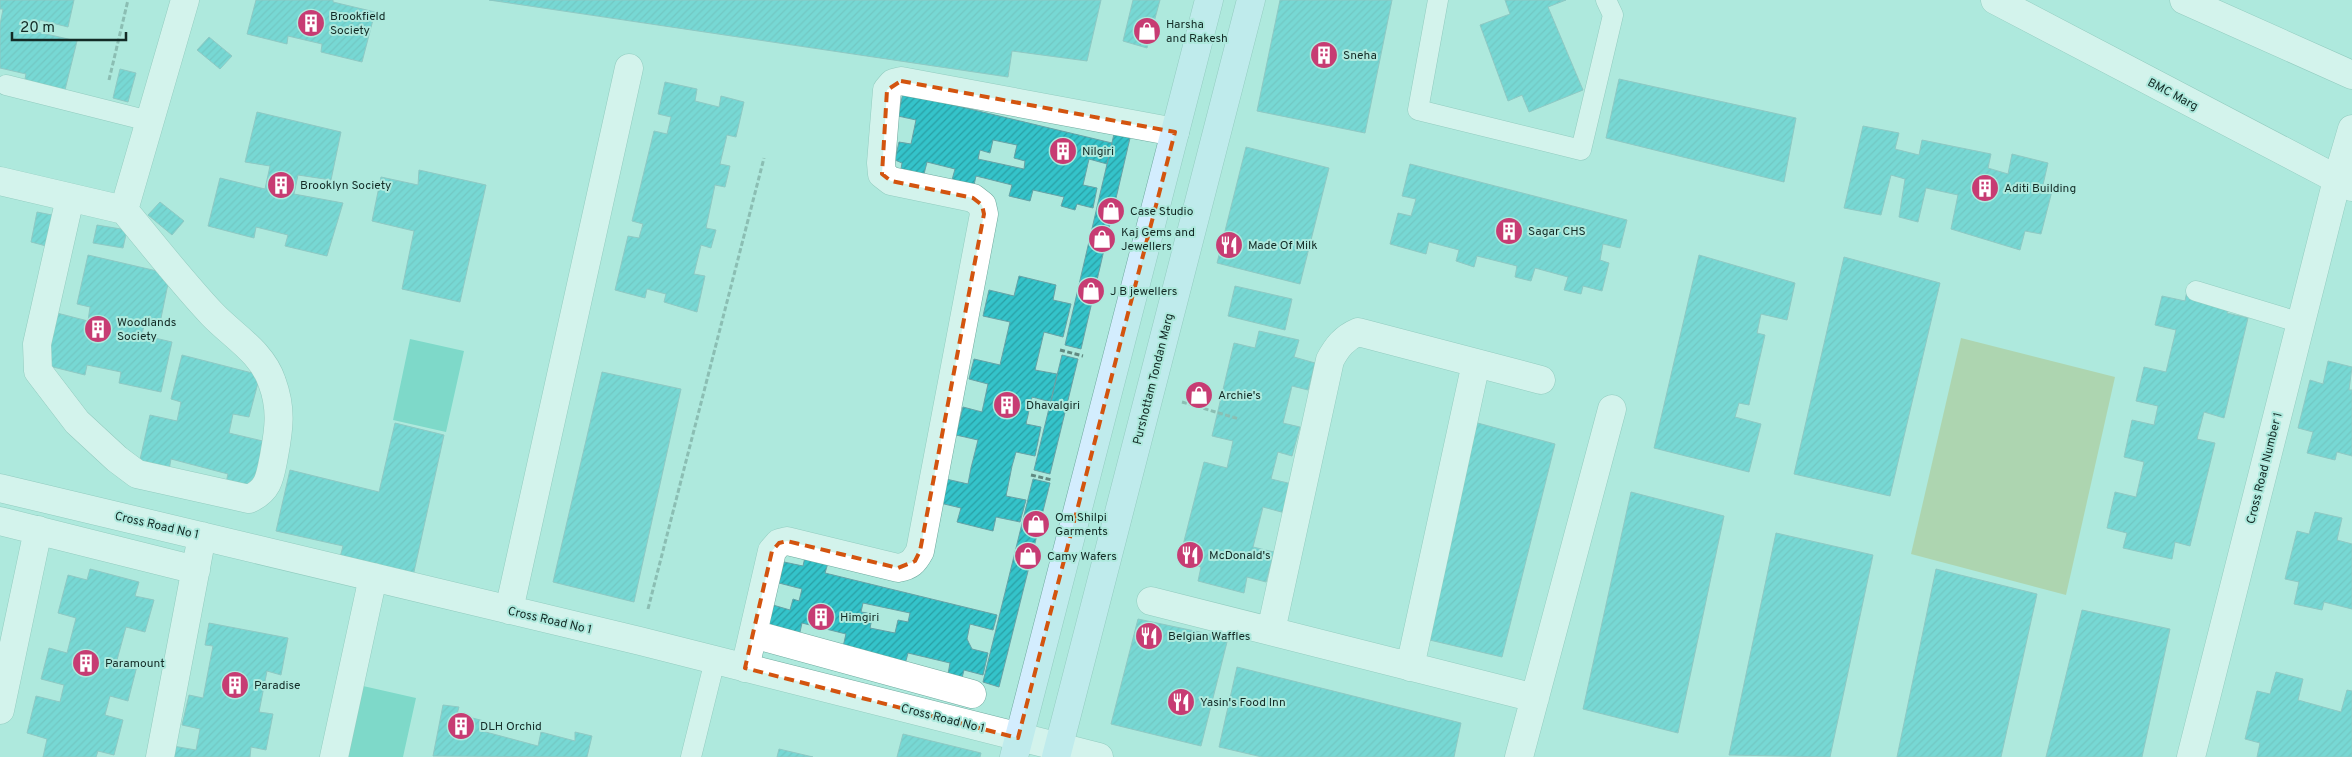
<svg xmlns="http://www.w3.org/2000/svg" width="2352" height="757" font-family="Overpass,sans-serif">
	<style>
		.park { fill: #acbd7b }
		.water { fill: #43c5b1 }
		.building { fill: url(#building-hatch); stroke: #66a2a6; fill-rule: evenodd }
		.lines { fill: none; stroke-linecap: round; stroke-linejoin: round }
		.service-casing { stroke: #6fa99e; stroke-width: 21 }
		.minor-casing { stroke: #6fa99e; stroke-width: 29 }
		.tertiary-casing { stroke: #6fa99e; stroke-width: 29 }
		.secondary-casing { stroke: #6fa99e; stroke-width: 29 }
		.path { stroke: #608981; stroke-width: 3; stroke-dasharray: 5 2.5; stroke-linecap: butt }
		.service { stroke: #fff; stroke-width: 20 }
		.minor { stroke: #fff; stroke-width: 28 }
		.tertiary { stroke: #fff; stroke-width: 28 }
		.secondary { stroke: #d3edfe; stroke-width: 28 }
		.marked { fill: none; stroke: #d3540f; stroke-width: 4; stroke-dasharray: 10 6; stroke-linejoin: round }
		.labels { text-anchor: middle; stroke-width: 4; stroke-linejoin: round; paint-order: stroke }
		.poi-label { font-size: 12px; fill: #132b26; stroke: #aee9dd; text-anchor: start }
		.street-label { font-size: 12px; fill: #132b26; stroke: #aee9dd }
	</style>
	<defs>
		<pattern id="building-hatch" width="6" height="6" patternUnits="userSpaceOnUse" patternTransform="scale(1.25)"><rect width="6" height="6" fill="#34c3ca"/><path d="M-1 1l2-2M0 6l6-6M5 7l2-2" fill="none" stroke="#2b9fa4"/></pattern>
	</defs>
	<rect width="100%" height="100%" fill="#aee9dd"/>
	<path class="park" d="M1961,338L2115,377L2066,595L1911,554Z"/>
	<path class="water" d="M410,339L464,351L446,432L393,420Z
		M363,686L416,698L403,757H347Z"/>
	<path class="building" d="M0,0H74L68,27L40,20L37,32L77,41L64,94L24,84L26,74L0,68V25L3,9H0Z
		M256,0H333V2L375,12L362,62L321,52L322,44L288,36L287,44L247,34Z
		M489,0H1101L1087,61L1012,51L1008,77Z
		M1133,0H1160L1147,48L1123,41Z
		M1280,0H1392L1365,133L1257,111Z
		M1505,0H1566L1548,7L1583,90L1529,112L1522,95L1508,101L1480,25L1510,14Z
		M209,37L232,56L220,69L197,50Z
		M120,69L136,73L128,102L113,98Z
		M1619,79L1796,118L1784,182L1606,138Z
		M665,82L697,89L695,101L719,107L721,96L744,102L736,137L727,135L720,164L730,166L725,187L715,185L706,228L716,230L711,248L701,245L694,274L705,276L697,312L664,302L666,294L647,289L645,298L615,290L628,236L639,238L643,224L632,221L654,131L667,134L671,117L658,114Z
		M903,93L1112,143L1107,164L1089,159L1083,185L1097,188L1093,208L1077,204L1075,210L1061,206L1064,197L1033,190L1030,201L1009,196L1012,185L976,176L974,185L952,180L955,169L927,162L924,174L901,169L902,163L895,160L899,142L911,144L916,120L898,116ZM993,140L1017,145L1014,158L1025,161L1024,169L978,159L980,150L990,153Z
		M257,112L341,132L331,180L298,175L294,194L343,203L327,256L285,246L288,235L256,227L254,238L208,226L220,178L265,189L270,166L245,162Z
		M1863,126L1899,133L1895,149L1919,155L1922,140L1991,154L1988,168L2008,174L2012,154L2048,163L2042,189L2052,191L2041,234L2025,231L2020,250L1951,229L1958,195L1926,188L1918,222L1899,217L1905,179L1891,175L1881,215L1844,208Z
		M1114,134L1130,138L1081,349L1065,345Z
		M1246,147L1329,168L1300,284L1217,263Z
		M1410,164L1627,220L1620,248L1603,244L1600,260L1609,263L1602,291L1583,286L1581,294L1564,290L1568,277L1535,268L1531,281L1515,277L1517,266L1477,256L1474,267L1456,261L1459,250L1429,242L1426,254L1390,244L1398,213L1411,216L1416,199L1402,196Z
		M419,170L486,185L460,302L402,289L414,231L372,221L381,177L418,185Z
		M160,202L184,221L172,235L148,215Z
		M37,212L57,216L50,247L31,242Z
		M97,225L127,230L123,248L93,243Z
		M88,255L170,274L160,323L145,320L142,335L172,342L161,392L119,383L121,372L87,365L85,375L45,365L57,313L88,321L90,307L77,304Z
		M1699,255L1795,283L1787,320L1761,314L1757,333L1765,335L1749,405L1739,403L1735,417L1761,424L1749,472L1654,448Z
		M1844,257L1940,283L1890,496L1794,474Z
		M1019,276L1056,285L1053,300L1071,304L1063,337L1044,332L1035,370L1057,374L1051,402L1032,397L1026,424L1041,427L1035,456L1016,452L1012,466L1006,496L1026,500L1020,522L996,517L993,531L957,522L961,508L940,503L946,479L968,484L971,468L978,440L956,435L963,407L982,412L988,384L969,379L974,359L1000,365L1010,322L983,316L989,290L1014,296Z
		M1235,286L1292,299L1285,330L1228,316Z
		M2187,291L2229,301L2227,313L2248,318L2224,418L2204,412L2197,439L2215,443L2190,546L2175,542L2172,559L2123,548L2127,533L2107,528L2115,492L2136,497L2144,462L2124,457L2132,420L2154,425L2158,406L2136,401L2144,367L2166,372L2176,330L2155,325L2162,296L2185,301Z
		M1259,331L1299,340L1294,357L1315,363L1308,390L1292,386L1283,423L1300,427L1292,456L1278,452L1271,479L1292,484L1285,513L1263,507L1253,547L1274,552L1266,582L1247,577L1244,593L1198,581L1201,567L1179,561L1204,462L1227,468L1233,441L1212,436L1234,343L1255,348Z
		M182,355L260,375L249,417L233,414L229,433L267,442L256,489L226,482L228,474L171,459L169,470L139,464L150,415L177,421L181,402L171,399Z
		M1062,355L1078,359L1050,474L1034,470Z
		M2328,361L2352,367L2349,390H2352V456L2337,452L2335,460L2307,453L2313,432L2298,428L2310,380L2323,384Z
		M602,372L681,389L634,602L553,582Z
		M1474,422L1555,444L1502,657L1421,638Z
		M395,423L444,435L412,581L338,565L343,546L276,531L290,470L379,492Z
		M1033,479L1050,483L999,687L983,682Z
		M1631,492L1724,516L1678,733L1583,709Z
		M2315,512L2342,518L2337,540L2352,544V609L2324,602L2322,610L2294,604L2299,582L2285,579L2297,531L2309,534Z
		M1776,533L1873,555L1830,757L1729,755Z
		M805,557L828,563L825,573L997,615L993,630L970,624L967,639L972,649L988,653L983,675L964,670L962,678L948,674L950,663L908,653L904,668L842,651L846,634L802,623L798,641L768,628L773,605L790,610L793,599L799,601L802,589L779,583L784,562L803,566ZM863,603L910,613L908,622L898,620L895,633L870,628L873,614L861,612Z
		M90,569L139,582L135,596L154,600L145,632L126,627L117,660L137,666L128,701L110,696L105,715L123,720L114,755L98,751L96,757H43L47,739L27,733L36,696L60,702L64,685L41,679L49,648L67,653L76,618L58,613L68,575L87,580Z
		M1936,569L2037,594L2001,757H1897Z
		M2082,610L2170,629L2142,757H2046Z
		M1138,619L1228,638L1201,746L1111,724Z
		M209,623L288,638L281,675L267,671L259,712L273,714L266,750L251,747L250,757H171L173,746L196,750L200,729L182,725L189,695L203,698L213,646L205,645Z
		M1237,667L1461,723L1454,757H1262L1219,747Z
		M2276,672L2303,679L2298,700L2341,712L2347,690L2352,691V757H2257L2260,743L2245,739L2257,691L2270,694Z
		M443,705L459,707L457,714L484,721L482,731L538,746L541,732L575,741V732L592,736L587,757L433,756Z
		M903,734L981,753L980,757H897Z
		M779,749L813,757H777Z"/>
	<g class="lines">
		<g class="service-casing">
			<path id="service" d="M1438,0L1418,110L1581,150L1613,15L1606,0
				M6,85L149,121
				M2196,291L2301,323
				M691,757L715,660"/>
		</g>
		<g class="minor-casing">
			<path id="minor" d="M0,181L124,210L185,0
				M70,198L37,344L38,371L77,422L117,459L137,474L249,499C269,490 270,477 274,456C279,429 282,409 272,382C262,352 233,336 212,314C181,281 153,245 124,210
				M0,488L640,641L1099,757
				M0,521L196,570
				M1151,601L1535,698
				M509,610L629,68
				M1271,631L1330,360C1337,347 1344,338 1358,332L1541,380
				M753,634L972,694
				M1410,667L1476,363
				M745,668L772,551L779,543L787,541L898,568C910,566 914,562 920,551L984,214L982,205L973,198L891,181L882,174L881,163L887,90L893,83L901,81L1175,132
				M0,710L38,530
				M160,757L202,536
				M334,757L373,577
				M1519,757L1612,409
				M2191,757L2337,180L2352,129"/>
		</g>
		<g class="tertiary-casing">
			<path id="tertiary" d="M1995,0L2352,187
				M2184,0L2352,75"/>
		</g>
		<g class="secondary-casing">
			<path id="secondary" d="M1014,757L1209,0
				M1056,757L1251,0"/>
		</g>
		<path class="path" d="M109,80L128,0
			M1060,350L1083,356
			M1182,402L1239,419
			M1031,475L1052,480
			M648,609L764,158"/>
		<use href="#service" class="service"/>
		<use href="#minor" class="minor"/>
		<use href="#tertiary" class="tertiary"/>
		<use href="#secondary" class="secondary"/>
	</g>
	<path d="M0 0H2352V757H0ZM901,81L1175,132L1018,738L745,668L772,551L779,543L787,541L898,568L915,561L920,551L984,214L982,205L973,198L891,181L882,174L887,90Z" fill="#aee9dd" fill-opacity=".55" fill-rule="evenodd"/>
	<path class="marked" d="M901,81L1175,132L1018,738L745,668L772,551L779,543L787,541L898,568L915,561L920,551L984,214L982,205L973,198L891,181L882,174L887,90Z"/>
	<defs>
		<g id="building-disc" transform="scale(1.4375)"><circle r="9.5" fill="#c73c73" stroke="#aee9dd"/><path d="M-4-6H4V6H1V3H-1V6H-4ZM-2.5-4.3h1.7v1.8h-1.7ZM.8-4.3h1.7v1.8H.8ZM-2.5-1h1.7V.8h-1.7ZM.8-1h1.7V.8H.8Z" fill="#fff"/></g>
		<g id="shop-disc" transform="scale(1.4375)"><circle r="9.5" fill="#c73c73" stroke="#aee9dd"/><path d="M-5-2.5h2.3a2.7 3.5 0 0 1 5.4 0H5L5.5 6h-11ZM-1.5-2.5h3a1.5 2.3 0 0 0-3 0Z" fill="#fff"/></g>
		<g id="restaurant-disc" transform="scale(1.4375)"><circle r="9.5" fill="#c73c73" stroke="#aee9dd"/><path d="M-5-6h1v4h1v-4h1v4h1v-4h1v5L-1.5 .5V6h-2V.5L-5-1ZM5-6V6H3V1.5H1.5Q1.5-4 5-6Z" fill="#fff"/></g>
	</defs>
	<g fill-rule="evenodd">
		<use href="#building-disc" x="311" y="23"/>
		<use href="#shop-disc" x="1147" y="31"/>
		<use href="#building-disc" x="1324" y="55"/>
		<use href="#building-disc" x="1063" y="151"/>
		<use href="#building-disc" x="281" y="185"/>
		<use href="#building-disc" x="1985" y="188"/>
		<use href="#shop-disc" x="1111" y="211"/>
		<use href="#building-disc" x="1509" y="231"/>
		<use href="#shop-disc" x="1102" y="239"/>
		<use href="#restaurant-disc" x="1229" y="245"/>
		<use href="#shop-disc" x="1091" y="291"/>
		<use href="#building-disc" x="98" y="329"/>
		<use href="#shop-disc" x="1199" y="395"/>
		<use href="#building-disc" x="1007" y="405"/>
		<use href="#shop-disc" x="1036" y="524"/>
		<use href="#restaurant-disc" x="1190" y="555"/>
		<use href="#shop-disc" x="1028" y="556"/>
		<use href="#building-disc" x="821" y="617"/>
		<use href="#restaurant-disc" x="1149" y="636"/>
		<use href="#building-disc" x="86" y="663"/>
		<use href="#building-disc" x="235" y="685"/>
		<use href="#restaurant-disc" x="1181" y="702"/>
		<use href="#building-disc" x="461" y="726"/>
	</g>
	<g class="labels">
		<g class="poi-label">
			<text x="330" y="20">Brookfield<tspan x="330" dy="14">Society</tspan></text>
			<text x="1166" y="28">Harsha<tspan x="1166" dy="14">and Rakesh</tspan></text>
			<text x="1343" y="59">Sneha</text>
			<text x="1082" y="155">Nilgiri</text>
			<text x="300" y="189">Brooklyn Society</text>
			<text x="2004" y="192">Aditi Building</text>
			<text x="1130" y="215">Case Studio</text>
			<text x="1528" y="235">Sagar CHS</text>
			<text x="1121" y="236">Kaj Gems and<tspan x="1121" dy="14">Jewellers</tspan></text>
			<text x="1248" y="249">Made Of Milk</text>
			<text x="1110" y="295">J B jewellers</text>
			<text x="117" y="326">Woodlands<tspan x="117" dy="14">Society</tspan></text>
			<text x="1218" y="399">Archie's</text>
			<text x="1026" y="409">Dhavalgiri</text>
			<text x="1055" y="521">Om Shilpi<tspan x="1055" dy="14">Garments</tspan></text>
			<text x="1209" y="559">McDonald's</text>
			<text x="1047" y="560">Camy Wafers</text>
			<text x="840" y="621">Himgiri</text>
			<text x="1168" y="640">Belgian Waffles</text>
			<text x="105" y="667">Paramount</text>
			<text x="254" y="689">Paradise</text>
			<text x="1200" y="706">Yasin's Food Inn</text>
			<text x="480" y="730">DLH Orchid</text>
		</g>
		<g class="street-label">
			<text transform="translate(2173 94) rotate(28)" y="4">BMC Marg</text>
			<text transform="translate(1153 379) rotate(-76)" y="4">Purshottam Tondan Marg</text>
			<text transform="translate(2264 468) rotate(-76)" y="4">Cross Road Number 1</text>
			<text transform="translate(157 525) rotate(13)" y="4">Cross Road No 1</text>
			<text transform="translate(550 620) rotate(13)" y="4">Cross Road No 1</text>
			<text transform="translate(943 718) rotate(14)" y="4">Cross Road No 1</text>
		</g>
	</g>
	<path d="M12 32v8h114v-8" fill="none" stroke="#132b26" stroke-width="2.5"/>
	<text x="20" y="32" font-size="15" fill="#132b26" stroke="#aee9dd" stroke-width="4" paint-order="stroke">20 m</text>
</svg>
